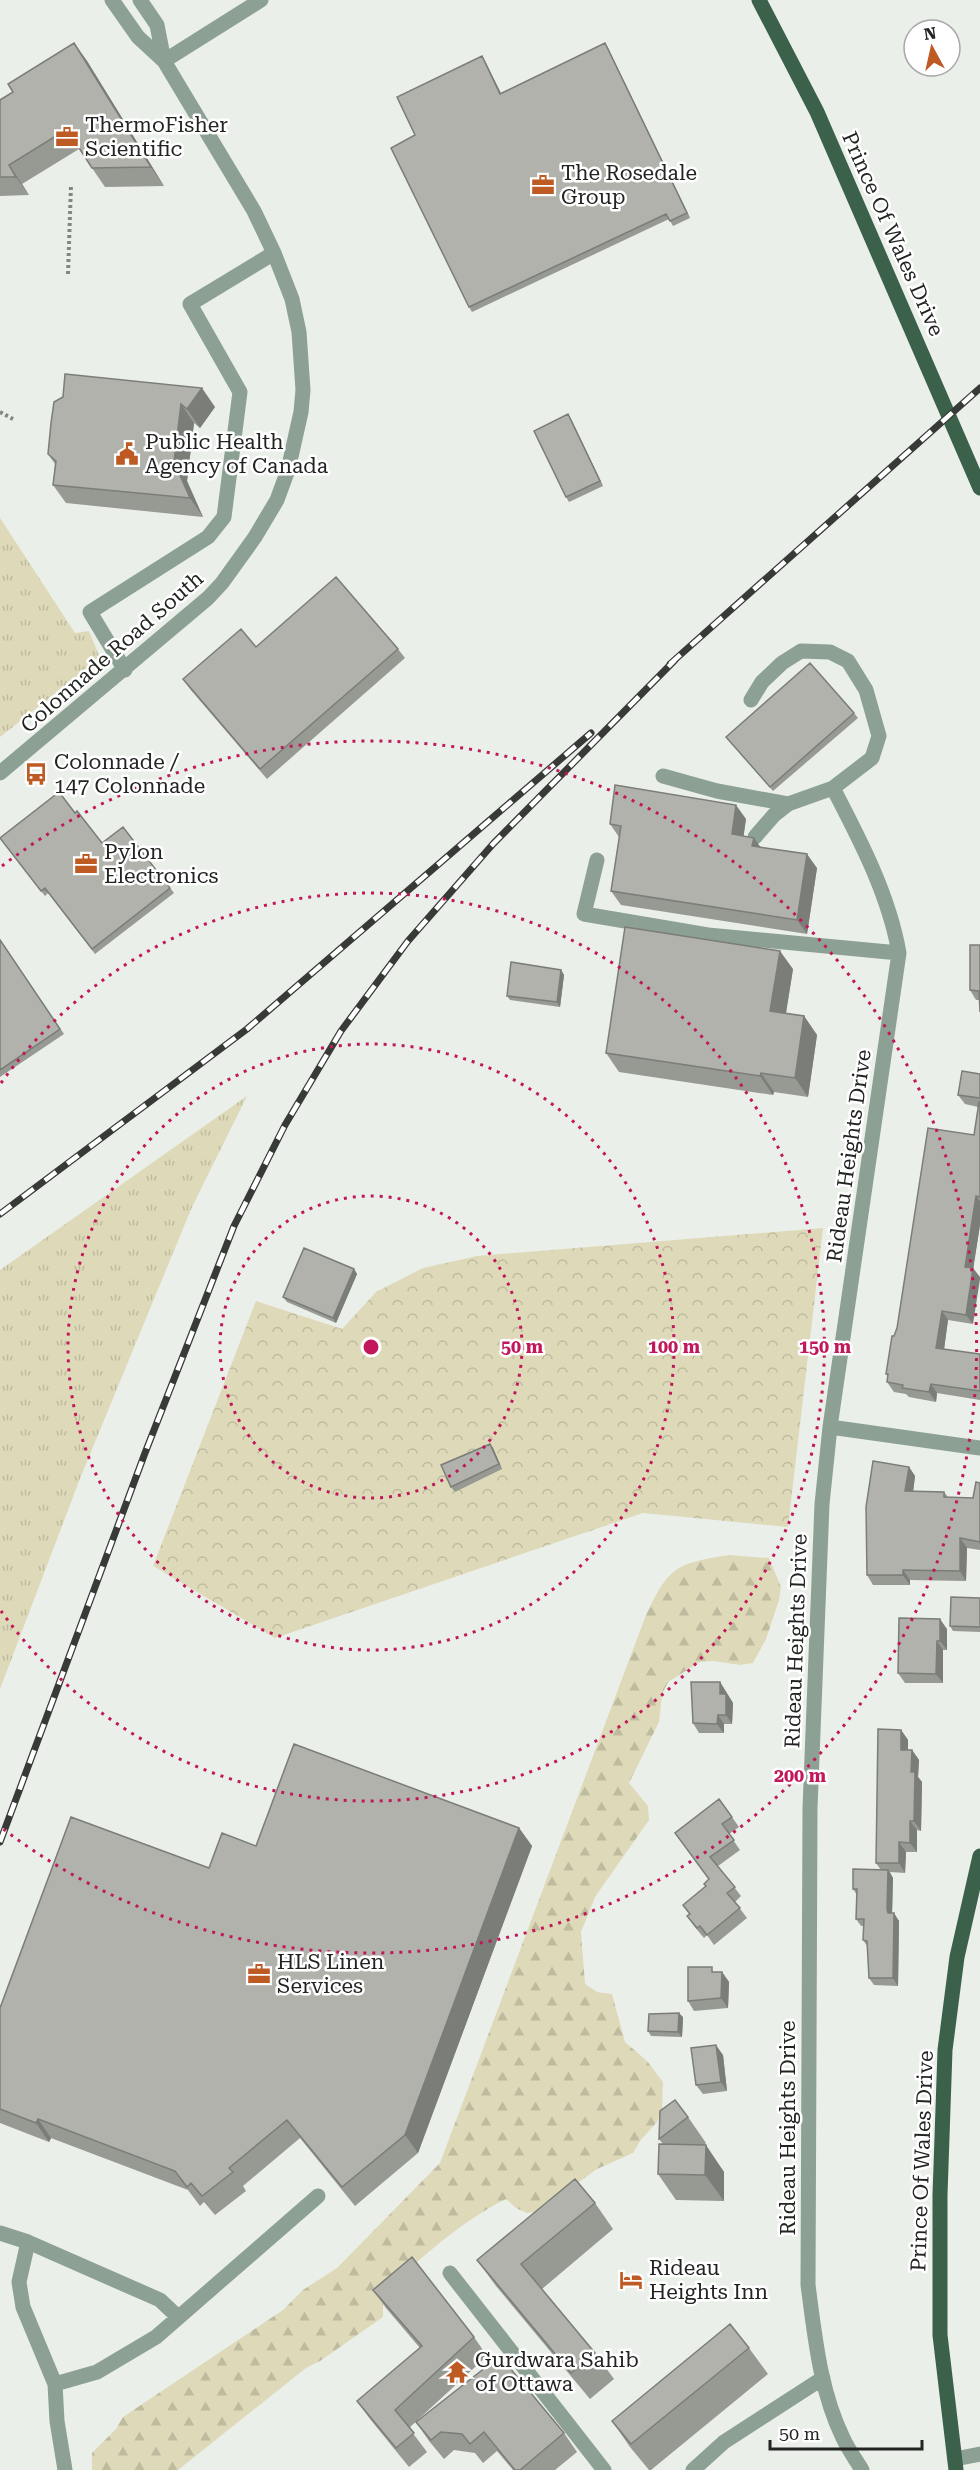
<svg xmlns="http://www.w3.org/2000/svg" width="980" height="2470" font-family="'Roboto Serif',serif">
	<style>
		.grass { fill: url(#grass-tufts) }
		.forest { fill: url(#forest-firs) }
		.park { fill: url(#park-crowns) }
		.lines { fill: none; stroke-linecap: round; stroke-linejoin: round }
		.path { stroke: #838683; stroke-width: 4; stroke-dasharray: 3 3; stroke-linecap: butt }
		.minor { stroke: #8ca093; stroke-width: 15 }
		.major { stroke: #3c614a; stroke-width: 15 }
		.rail-casing { stroke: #373a37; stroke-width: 7 }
		.rail { stroke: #fff; stroke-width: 4.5; stroke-dasharray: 14; stroke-linecap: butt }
		.wall { fill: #979993 }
		.shaded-wall { fill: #7b7d78 }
		.building { fill: #b0b2ab; stroke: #7b7d78; stroke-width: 1.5 }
		.ring { fill: none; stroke: #c2185b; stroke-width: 3; stroke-dasharray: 3 6 }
		.labels { text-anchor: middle; stroke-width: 5; stroke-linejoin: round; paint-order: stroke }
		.poi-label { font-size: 21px; fill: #222422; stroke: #fff; text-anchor: start }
		.street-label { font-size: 21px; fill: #222422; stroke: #fff }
		.centre { fill: #c2185b; stroke: #fff; stroke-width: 3 }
		.ring-label { font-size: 18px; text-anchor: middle; font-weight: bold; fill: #c2185b; stroke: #fff; stroke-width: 5; stroke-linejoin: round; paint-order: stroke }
	</style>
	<defs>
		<pattern id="grass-tufts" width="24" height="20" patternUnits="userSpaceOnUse" patternTransform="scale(1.5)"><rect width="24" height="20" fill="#dedab9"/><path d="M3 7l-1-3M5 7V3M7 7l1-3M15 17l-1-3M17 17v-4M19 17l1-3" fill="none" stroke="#bebb9f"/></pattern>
		<pattern id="forest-firs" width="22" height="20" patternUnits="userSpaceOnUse" patternTransform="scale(1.5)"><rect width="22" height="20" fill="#dedab9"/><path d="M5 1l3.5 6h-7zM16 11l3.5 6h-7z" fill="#bebb9f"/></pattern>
		<pattern id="park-crowns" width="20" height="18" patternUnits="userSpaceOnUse" patternTransform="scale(1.5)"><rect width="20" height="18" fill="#dedab9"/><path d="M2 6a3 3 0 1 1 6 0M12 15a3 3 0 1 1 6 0" fill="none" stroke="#bebb9f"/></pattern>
	</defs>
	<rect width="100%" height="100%" fill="#eaefe9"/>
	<path class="grass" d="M0,518L75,633L89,631L100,658L0,737Z
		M247,1096L192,1207L81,1476L0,1689V1270Z"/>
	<path class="forest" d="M729,1555L769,1558L781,1587L779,1600L766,1639L753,1663L740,1665L713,1661L700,1662L668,1682L662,1694L659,1722L629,1783L648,1806L649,1820L595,1897L581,1932L585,1984L597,1992L612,1994L625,2042L647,2061L663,2082L662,2109L657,2122L640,2141L633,2153L597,2169L539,2211L527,2213L516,2208L506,2199C461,2221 420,2259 383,2293V2317L320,2361L306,2368L178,2470H92V2453L116,2429L123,2417L283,2310L303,2290L337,2268L440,2163L646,1615C670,1565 676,1564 729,1555Z"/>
	<path class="park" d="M823,1228L788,1527L643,1513L275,1638L153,1566L256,1301L342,1329L376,1292L423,1268L477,1256Z"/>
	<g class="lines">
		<path class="path" d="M68,274L71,185
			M0,412L13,419"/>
		<path class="minor" d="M140,0L157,25L164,61
			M164,61L261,0
			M125,670L90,612L208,537L224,517L240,392L190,304L274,253
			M751,700L762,682L782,663L801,651L830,652L848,661L866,690L879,736L872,758L833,788
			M0,773L208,598L222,583L255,537L277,500L288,470L301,412L303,390L299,332L292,299L274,253L254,211L164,61L138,37L112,0
			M663,776L717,791L788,804L833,788C860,840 889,895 899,953L830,1427L822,1504L810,1808L808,2285C815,2337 820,2391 843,2438C848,2449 856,2460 862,2470
			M755,837L774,815L788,804
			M597,860L584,914L708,935L899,953
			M830,1427L980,1448
			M0,2233L28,2242L160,2300L178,2317
			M28,2242L19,2282L23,2307L55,2384L57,2421L65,2470
			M450,2273L604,2470
			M55,2384L97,2372L156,2337L318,2196
			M955,2459L980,2454
			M693,2470L724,2442L823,2378"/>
		<path class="major" d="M759,0L817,112L980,488
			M956,2470L940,2335V2195L945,2050L957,1957L980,1856"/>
		<g class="rail-casing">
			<path id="rail" d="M670,664L980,388
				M0,1214L247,1029L591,733
				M0,1842L145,1453L234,1226L285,1125L341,1031L408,941L493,844L675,660"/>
		</g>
		<use href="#rail" class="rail"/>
	</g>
	<path class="wall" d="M74,43L87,61L164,186L105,187L79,149L22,184L29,195L0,196V100L13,92Z
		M605,43L608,48L690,218L673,226L669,219L472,312L469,307L415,135L485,61L501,93Z
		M63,397L215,407L200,428L194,423L187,481L203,517L66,503L53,485L55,464L48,454Z
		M568,414L571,419L603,486L569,502L566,497Z
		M256,647L398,649L405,658L267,779L190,689L183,679Z
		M854,713L858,718L773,791L726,737Z
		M75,813L102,843L123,827L174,893L95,954L48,893L45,896L0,838Z
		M746,819L743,836L760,847L817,868L807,934L621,905L611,891L619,837L610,824Z
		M0,939L64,1034L0,1077Z
		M980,945L979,1000H976L970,990Z
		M793,969L786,1014L804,1016L817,1035L808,1097L774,1092L773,1095L619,1072L606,1053Z
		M561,970L564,975L560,1007L510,1000L507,996Z
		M980,1074V1225L973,1268V1324L948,1320L944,1349L980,1354V1400L937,1393L936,1402L909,1397L906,1394L894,1392L887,1382L888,1376L886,1374L894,1336L974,1135L978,1107L965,1104L958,1095Z
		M354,1269L357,1274L336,1323L287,1302L283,1297Z
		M490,1444L493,1448L502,1469L455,1492L451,1487Z
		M909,1467L915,1476L913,1491L944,1492L948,1497L973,1498L980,1483V1550L967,1548L966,1581L910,1580V1585H873L867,1575Z
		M980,1598V1632L953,1631L950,1626Z
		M947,1629V1650H943V1683H905L898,1673Z
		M720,1682L733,1703L732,1724H724V1733H699L693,1723Z
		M901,1730L908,1740V1750H912L919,1760L918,1777L922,1782L921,1831L917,1830V1852H906L905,1873L890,1872L893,1878L892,1913L899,1921L898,1986L874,1985L869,1978L868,1947L863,1940V1926H861L856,1919L857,1895L853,1889L881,1870L876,1863Z
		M719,1799L739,1827L729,1834L740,1850L718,1866L741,1896L735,1902L747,1918L714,1945L707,1935L704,1938L694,1926L687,1916L690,1915L683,1905L706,1886L709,1879L675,1833Z
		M519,1828L532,1846L418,2153L355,2206L300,2138L243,2186L246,2191L215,2215L204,2202L200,2206L188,2190L51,2138L49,2142L0,2123V2008L209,1868L256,1846Z
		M716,1972H722L729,1982L728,2008L694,2011L688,2001Z
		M683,2017L682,2037L651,2036L648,2031Z
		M723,2055L727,2091L703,2094L696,2085Z
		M688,2117L706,2143L704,2145L724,2172V2201L676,2200L658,2174L663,2144L659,2139Z
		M595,2203L613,2229L542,2289L595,2353L614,2379L590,2399L496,2286L477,2260Z
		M373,2290L474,2337L487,2356L409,2428L427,2452L409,2467L370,2419L357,2401L420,2348L386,2308Z
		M749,2348L768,2374L651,2470H649L630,2447L612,2421Z
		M416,2422L564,2433L577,2452L555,2470H513L497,2451L483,2463L475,2453L454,2450L444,2459L429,2441Z"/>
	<path class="shaded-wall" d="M74,43L87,61L164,186L151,167Z
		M605,43L608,48L690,218L687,213Z
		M482,56L485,61L503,98L500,94Z
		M9,165L22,184L29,195L16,177Z
		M202,388L215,407L200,428L187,409Z
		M181,404L194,423L187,481L203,517L190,498L174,462Z
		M568,414L571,419L603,486L600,481Z
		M736,805L746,819L742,848L732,834Z
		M754,838L764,852L752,846Z
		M807,854L817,868L807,934L797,920Z
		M780,951L793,969L783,1030L770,1011Z
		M561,970L564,975L560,1007L557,1002Z
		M804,1016L817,1035L808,1097L795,1078Z
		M761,1073L774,1092L773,1095L760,1076Z
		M976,1196L980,1201V1225L972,1277L965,1267Z
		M973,1268L980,1277V1279L973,1324L966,1315Z
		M354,1269L357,1274L336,1323L333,1318Z
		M942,1311L948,1320L943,1357L936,1348Z
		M931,1384L937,1393L936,1402L929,1392Z
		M490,1444L493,1448L502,1469L499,1464Z
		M909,1467L915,1476L912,1501L905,1491Z
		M960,1538L967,1548L966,1581L960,1571Z
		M903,1570L910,1580V1585L903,1575Z
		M940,1619L947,1629V1650L940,1641Z
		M937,1641L943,1650V1683L936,1674Z
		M720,1682L733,1703L732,1724L726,1715L720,1694Z
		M718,1715L724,1724V1733L717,1724Z
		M901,1730L908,1740V1759L901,1750Z
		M912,1750L919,1760L918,1777L922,1782L921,1831L914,1821L911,1772Z
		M910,1821L917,1830V1852L910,1843Z
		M519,1828L532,1846L418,2153L405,2135Z
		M899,1842L906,1852L905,1873L899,1863Z
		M888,1870L893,1878L892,1916L888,1913L887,1909Z
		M894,1913L899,1921L898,1986L893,1978Z
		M722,1972L729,1982L728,2008L721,1998Z
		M679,2013L683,2017L682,2037L678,2032Z
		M716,2045L723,2055L727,2091L721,2082Z
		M38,2119L51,2138L49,2142L36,2123Z
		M706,2145L724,2172V2201L705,2175Z"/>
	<path class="building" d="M74,43L151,167L92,168L67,129L9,165L16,177H0V100L13,92L8,84Z
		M605,43L687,213L670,221L666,214L469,307L391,148L415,135L397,97L482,56L500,94Z
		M65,374L202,388L187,409L181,404L174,462L190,498L53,485L56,461L48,454L51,423L54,402L63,397Z
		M568,414L600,481L566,497L534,431Z
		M336,577L398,649L260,769L183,679L241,629L256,647Z
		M810,663L854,713L770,787L726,737Z
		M615,785L736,805L732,834L754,838L752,846L807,854L797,920L611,891L621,826L610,824Z
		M59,792L75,813L77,811L102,843L123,827L170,888L92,949L45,888L41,891L0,838Z
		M625,927L780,951L770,1011L804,1016L795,1078L761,1073L760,1076L606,1053Z
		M0,940L60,1029L0,1070Z
		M970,945H980V1012L979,991L970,990Z
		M511,962L561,970L557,1002L507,996Z
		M962,1071L980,1074V1098L958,1095Z
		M979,1102H980V1197L976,1196L965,1267L973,1268L966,1315L942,1311L936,1348L980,1354V1391L931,1384L929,1392L902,1388L903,1385L887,1382L888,1374H886L892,1336H894L897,1328L928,1128L974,1135Z
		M304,1248L354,1269L333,1318L283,1297Z
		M490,1444L499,1464L451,1487L441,1465Z
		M873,1461L909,1467L905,1491L944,1492V1497L973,1498L976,1482L980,1483V1542L960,1538V1571L903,1570V1575H867L866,1507Z
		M951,1597L980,1598V1627L950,1626Z
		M899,1618L940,1619V1641H937L936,1674L898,1673Z
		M691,1682H720V1694H726V1715H718L717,1724L693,1723Z
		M878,1729L901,1730V1750H912L911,1772H915L914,1821H910V1843L899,1842V1863H876Z
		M294,1744L519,1828L405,2135L342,2187L287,2120L229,2168L233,2172L202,2196L191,2183L187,2187L175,2171L38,2119L36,2123L0,2109V2008L71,1817L209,1868L222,1833L256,1846Z
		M719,1799L732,1817L722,1824L734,1840L710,1857L735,1887L727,1893L740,1908L707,1935L700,1926L697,1928L687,1916L690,1914L683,1905L706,1886L704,1884L709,1879L675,1833Z
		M853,1869L888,1870L887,1909L888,1913H894L893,1978H869L867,1941L863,1940L864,1919H856L857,1889H853Z
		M688,1967H712V1972H722L721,1998L688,2001Z
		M679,2013L678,2032L648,2031L649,2014Z
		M716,2045L721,2082L696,2085L691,2048Z
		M675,2100L688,2117L659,2139L660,2111Z
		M659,2144L706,2145L705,2175L658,2174Z
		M575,2179L595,2203L521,2264L595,2353L571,2373L477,2260Z
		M412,2257L474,2337L395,2410L414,2433L396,2448L357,2401L422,2346L373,2290Z
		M730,2324L749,2348L631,2444L612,2421Z
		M500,2356L564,2433L520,2470H515L484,2432L470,2444L462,2434L441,2432L431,2440L416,2422Z"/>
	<g class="ring">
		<circle cx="371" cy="1347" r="151"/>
		<circle cx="371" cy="1347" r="303"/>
		<path d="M1 1083A454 454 0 1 1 1 1611"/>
		<path d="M2 866A606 606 0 1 1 2 1828"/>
	</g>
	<defs>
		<g id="office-bare" transform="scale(1.8)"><path d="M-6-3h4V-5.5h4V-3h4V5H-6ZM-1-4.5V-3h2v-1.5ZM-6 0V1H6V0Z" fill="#be5a24" stroke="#fff" stroke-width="2.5" paint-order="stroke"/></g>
		<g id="civic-bare" transform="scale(1.8)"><path d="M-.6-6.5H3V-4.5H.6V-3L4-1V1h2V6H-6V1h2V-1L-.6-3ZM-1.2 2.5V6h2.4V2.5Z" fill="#be5a24" stroke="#fff" stroke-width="2.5" paint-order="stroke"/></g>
		<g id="bus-bare" transform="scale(1.8)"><path d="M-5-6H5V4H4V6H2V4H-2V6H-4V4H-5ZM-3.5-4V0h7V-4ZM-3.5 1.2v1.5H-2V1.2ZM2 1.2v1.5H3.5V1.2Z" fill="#be5a24" stroke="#fff" stroke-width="2.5" paint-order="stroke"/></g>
		<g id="hotel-bare" transform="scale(1.8)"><path d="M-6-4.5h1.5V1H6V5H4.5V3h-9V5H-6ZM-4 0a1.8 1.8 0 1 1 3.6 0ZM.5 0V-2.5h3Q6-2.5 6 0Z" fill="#be5a24" stroke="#fff" stroke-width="2.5" paint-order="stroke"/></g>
		<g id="temple-bare" transform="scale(1.8)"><path d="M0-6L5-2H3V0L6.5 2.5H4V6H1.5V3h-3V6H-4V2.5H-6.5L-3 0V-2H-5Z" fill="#be5a24" stroke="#fff" stroke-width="2.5" paint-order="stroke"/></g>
	</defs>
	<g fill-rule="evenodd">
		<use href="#office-bare" x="67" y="137"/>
		<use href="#office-bare" x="543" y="185"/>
		<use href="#civic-bare" x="127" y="454"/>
		<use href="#bus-bare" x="36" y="774"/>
		<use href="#office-bare" x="86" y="864"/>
		<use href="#office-bare" x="259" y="1974"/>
		<use href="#hotel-bare" x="631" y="2280"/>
		<use href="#temple-bare" x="457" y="2372"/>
	</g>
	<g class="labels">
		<g class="poi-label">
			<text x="85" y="132">ThermoFisher<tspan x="85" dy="24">Scientific</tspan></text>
			<text x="561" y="180">The Rosedale<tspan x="561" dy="24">Group</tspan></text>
			<text x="145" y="449">Public Health<tspan x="145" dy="24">Agency of Canada</tspan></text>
			<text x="54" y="769">Colonnade /<tspan x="54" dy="24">147 Colonnade</tspan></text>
			<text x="104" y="859">Pylon<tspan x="104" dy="24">Electronics</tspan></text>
			<text x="277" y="1969">HLS Linen<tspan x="277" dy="24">Services</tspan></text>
			<text x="649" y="2275">Rideau<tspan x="649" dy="24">Heights Inn</tspan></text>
			<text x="475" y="2367">Gurdwara Sahib<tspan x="475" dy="24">of Ottawa</tspan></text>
		</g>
		<g class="street-label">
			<text transform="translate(893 234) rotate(66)" y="7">Prince Of Wales Drive</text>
			<text transform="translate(112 652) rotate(-41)" y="7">Colonnade Road South</text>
			<text transform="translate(849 1156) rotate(-82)" y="7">Rideau Heights Drive</text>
			<text transform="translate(796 1641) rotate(-88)" y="7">Rideau Heights Drive</text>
			<text transform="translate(788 2128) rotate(-90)" y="7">Rideau Heights Drive</text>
			<text transform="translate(922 2161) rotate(-88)" y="7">Prince Of Wales Drive</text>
		</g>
	</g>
	<circle cx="371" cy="1347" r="9" class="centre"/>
	<g class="ring-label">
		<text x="522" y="1353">50 m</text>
		<text x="674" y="1353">100 m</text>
		<text x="825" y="1353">150 m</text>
		<text x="800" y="1782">200 m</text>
	</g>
	<g transform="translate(932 48) rotate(352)"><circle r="28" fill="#ffffff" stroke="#a7a7a7" stroke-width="1.5"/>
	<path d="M0-4.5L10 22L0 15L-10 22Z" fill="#be5a24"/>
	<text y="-9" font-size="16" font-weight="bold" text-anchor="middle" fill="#222422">N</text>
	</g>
	<path d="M770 2440v9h152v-9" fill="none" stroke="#222422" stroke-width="3"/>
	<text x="779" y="2440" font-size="18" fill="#222422" stroke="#ffffff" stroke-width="4.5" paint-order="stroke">50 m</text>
</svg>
